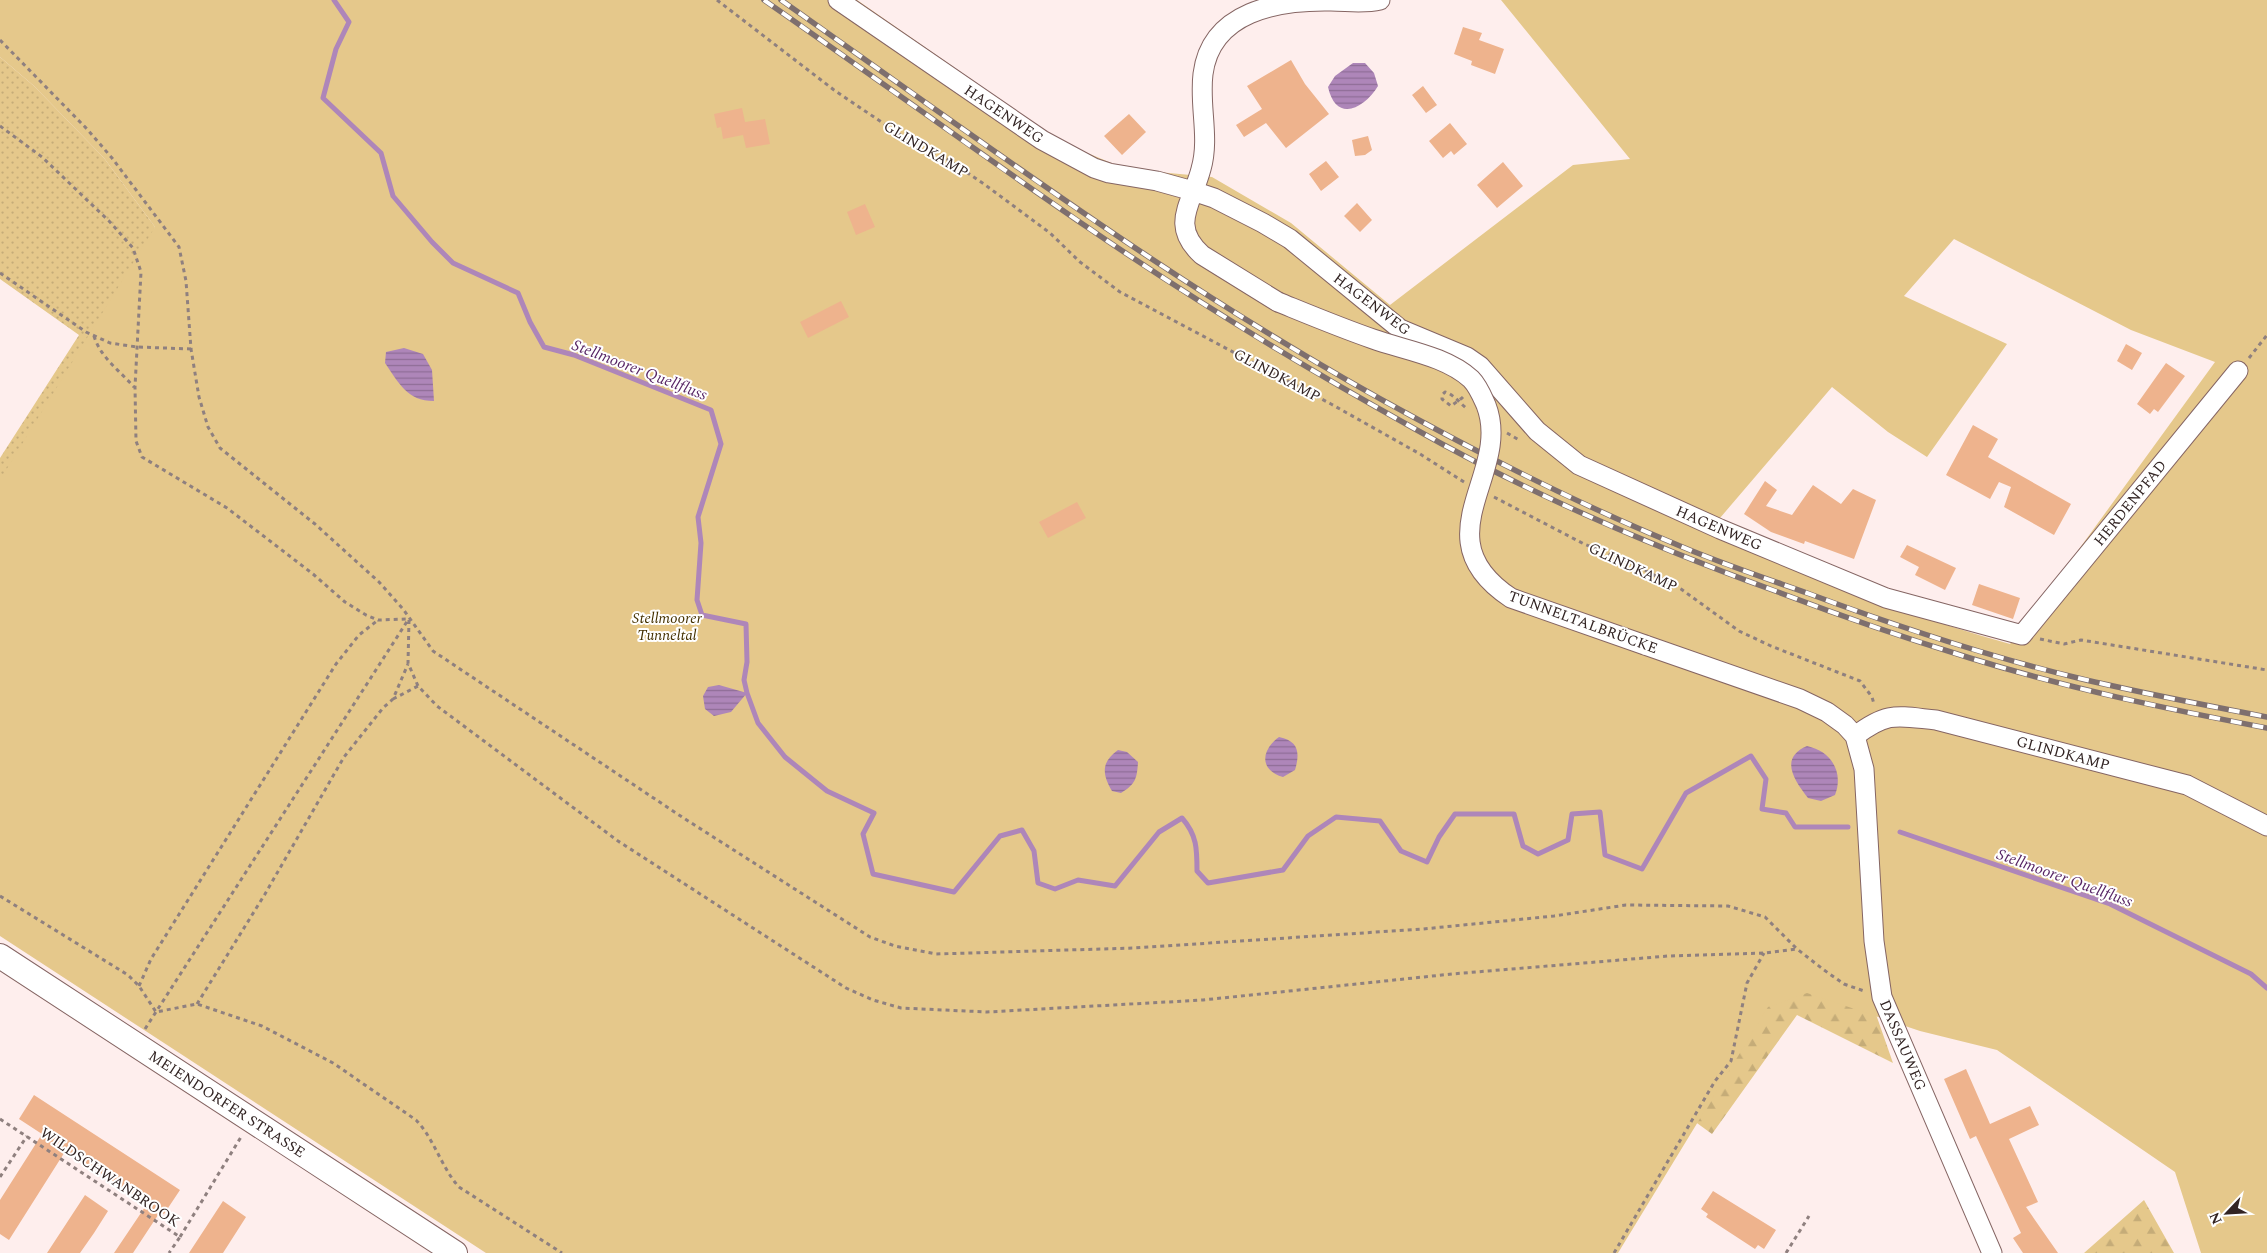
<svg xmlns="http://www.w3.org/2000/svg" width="2267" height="1253" font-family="Spectral,serif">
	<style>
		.grass { fill: url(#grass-dots) }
		.forest { fill: url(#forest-firs) }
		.park { fill: #e5c88b; fill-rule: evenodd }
		.water { fill: url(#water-rules) }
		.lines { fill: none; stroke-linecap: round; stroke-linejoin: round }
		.stream { stroke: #ae86b9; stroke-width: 5 }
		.building { fill: #eeb38d }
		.minor-casing { stroke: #856563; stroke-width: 21 }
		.major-casing { stroke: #856563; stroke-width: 26 }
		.path { stroke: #8f807f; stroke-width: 3; stroke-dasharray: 4 4; stroke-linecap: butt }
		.minor { stroke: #fff; stroke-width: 19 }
		.major { stroke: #fff; stroke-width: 24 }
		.rail-casing { stroke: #7e6f6e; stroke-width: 5.5 }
		.rail { stroke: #fff; stroke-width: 4; stroke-dasharray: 11; stroke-linecap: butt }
		.minor-bridge-casing { stroke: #856563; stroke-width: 21; stroke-linecap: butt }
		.minor-bridge { stroke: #fff; stroke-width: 19 }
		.labels { text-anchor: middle; stroke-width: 4; stroke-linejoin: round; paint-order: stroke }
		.street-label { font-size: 15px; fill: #322423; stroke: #fff }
		.park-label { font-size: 15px; font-style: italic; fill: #443100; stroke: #fff }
		.water-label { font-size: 16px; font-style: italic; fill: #582665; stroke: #fff }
	</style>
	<defs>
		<pattern id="grass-dots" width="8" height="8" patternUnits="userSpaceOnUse" patternTransform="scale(1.25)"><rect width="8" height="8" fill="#e5c88b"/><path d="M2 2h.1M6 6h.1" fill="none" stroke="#c5ac78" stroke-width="1.8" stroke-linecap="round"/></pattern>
		<pattern id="forest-firs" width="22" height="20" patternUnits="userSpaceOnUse" patternTransform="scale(1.25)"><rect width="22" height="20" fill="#e5c88b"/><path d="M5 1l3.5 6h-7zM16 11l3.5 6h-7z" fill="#c5ac78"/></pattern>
		<pattern id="water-rules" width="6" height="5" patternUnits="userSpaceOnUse" patternTransform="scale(1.25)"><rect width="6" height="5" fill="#ae86b9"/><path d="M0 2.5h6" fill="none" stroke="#8e6d96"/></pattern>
	</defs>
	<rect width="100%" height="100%" fill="#feeeed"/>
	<path class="grass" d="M0,57L34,86L104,158L155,227L0,929V458L79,335L0,279Z"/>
	<path class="forest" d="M1793,987L1871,1000L1893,1063L1797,1015L1712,1134L1690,1118L1759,1004Z
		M2144,1200L2174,1253H2084Z"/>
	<path class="park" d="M0,0H857L1063,143L1126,169L1212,177L1291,223L1390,305L1573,165L1630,159L1501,0H2267V1253H2201L2175,1172L1997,1050L1920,1031L1807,993L1768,1007L1618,1253H486L0,936V480L155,227L104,158L34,86L0,57ZM1954,239L2131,330L2215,362L2010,644C1908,616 1809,575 1711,535L1720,518L1832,387L1888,432L1927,457L2007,344L1904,296Z"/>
	<path class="water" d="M1353,63H1365L1374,73L1378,86C1364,109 1336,123 1328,87L1335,76Z
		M404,348L423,354L432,370L434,401C407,401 399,383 385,363L386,352Z
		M719,685L747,693L731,712L714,716L705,709L703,696L708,687Z
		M1279,737C1299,741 1300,753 1295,770L1283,777C1259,770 1261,750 1279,737Z
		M1807,746C1831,751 1844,772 1835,795L1821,801L1808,798C1794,780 1779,758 1807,746Z
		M1118,750L1127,752L1138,762C1137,778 1136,784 1121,793L1112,791C1102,774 1101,762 1118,750Z"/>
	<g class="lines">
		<path class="stream" d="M334,0L349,22L336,49L323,98L381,153L393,196L432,242L453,263L518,293L530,322L544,347L574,355L711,410L721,444L698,517L701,543L697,600L702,615L746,624L747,662L744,680L747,693L758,723L785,757L827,791L874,813L863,834L873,874L954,892L1000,836L1022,830L1034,851L1038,883L1055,889L1078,880L1115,886L1159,832L1182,818C1197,835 1197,849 1197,871L1208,883L1283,870L1308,836L1336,817L1380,821L1401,851L1427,862L1439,837L1455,814H1514L1523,846L1538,854L1568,840L1572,814L1600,812L1605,855L1642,869L1686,793L1751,756L1766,779L1762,809L1786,813L1795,827H1848
			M1900,832L2110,904L2251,974L2267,988"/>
	</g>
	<path class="building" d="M1463,27L1482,33L1479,40L1504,49L1495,74L1471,65L1472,61L1454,54Z
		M1291,60L1305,84L1329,114L1286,148L1266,123L1244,137L1236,125L1262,109L1247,86Z
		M1423,86L1437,105L1426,113L1412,95Z
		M742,108L745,122L765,119L770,144L746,148L743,135L723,139L721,127L717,128L714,114Z
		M1129,114L1146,132L1122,155L1104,136Z
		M1450,123L1467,144L1454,155L1451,151L1443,158L1429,141Z
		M1368,136L1372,150L1365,155L1355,156L1352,140Z
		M1326,161L1339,177L1321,191L1309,174Z
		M1503,162L1523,186L1497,208L1477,185Z
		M1357,203L1372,220L1360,232L1344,216Z
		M865,204L875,227L856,235L847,212Z
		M841,301L849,317L808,338L800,322Z
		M2126,344L2142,353L2132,370L2117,361Z
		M2166,363L2185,376L2158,412L2154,409L2150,414L2137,404Z
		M1973,425L1998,439L1988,457L2071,504L2054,535L2004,507L2011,487L1999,482L1990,499L1946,475Z
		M1765,481L1777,490L1766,506L1792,515L1813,485L1841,504L1853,489L1876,500L1854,559L1805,541L1804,544L1771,532L1744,514Z
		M1077,502L1086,518L1048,538L1039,522Z
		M1907,545L1956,568L1945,590L1915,575L1919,567L1900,557Z
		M1979,584L2020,598L2013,619L1972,605Z
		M1966,1069L1990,1124L2030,1106L2039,1125L2009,1139L2038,1202L2026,1207L2058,1253H2023L2013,1238L2021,1233L1976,1136L1970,1139L1944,1079Z
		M34,1095L180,1190L164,1214L160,1212L133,1253H114L147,1204L66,1150L9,1240L0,1234V1200L42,1134L19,1119Z
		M1713,1191L1776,1230L1764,1249L1758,1245L1755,1249L1706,1217L1708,1214L1701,1209Z
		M85,1195L108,1211L94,1233L80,1253H47Z
		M223,1201L246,1217L239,1228L223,1253H189Z"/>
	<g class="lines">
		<g class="minor-casing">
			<path id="minor" d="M838,0L1042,140L1094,168L1109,173L1157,181L1193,191L1214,198L1263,223L1290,239L1400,329L1467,357L1480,366L1537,431L1579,465L1720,529L1886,598L2022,635L2238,371
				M1278,302L1202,255C1169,225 1192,204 1201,169C1210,138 1199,106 1203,74C1211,11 1278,0 1331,1C1347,1 1363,4 1380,0
				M1645,645L1800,699L1827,712L1845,725L1855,736L1864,769L1874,941L1882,997L1992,1253
				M1855,736C1888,711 1897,716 1936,720L2187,785L2267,826"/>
		</g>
		<g class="major-casing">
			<path id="major" d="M0,956L455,1253"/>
		</g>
		<path class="path" d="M717,0L834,90L902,136L944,157L984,184L1050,233L1080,262L1120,292L1331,404L1420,454L1464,482
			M0,40L87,129L112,158L179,247L186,281L191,349L199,397L208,427L220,448L315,524L379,582L403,609L433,651L682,817L870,937L895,946L936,954L1134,948L1423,929L1554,916L1626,905L1728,906L1765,917L1797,949L1824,970L1844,984L1864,991
			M0,126L42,157L109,221L133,248L141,272L135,387L136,441L142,457L227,508L313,574L345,602L366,615L378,620L409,619
			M0,273L86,332L110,343L137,347L191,349
			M94,336C100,357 120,371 134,387
			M2249,358L2267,335
			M1463,397L1462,398L1451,406L1442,399V395L1445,392C1453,394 1460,403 1466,408L1468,409
			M1507,433L1519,440
			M1494,497L1584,544L1631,563L1681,589L1739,631L1771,646L1860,681L1872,697L1874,704
			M409,620L408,663L418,686L437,706L618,841L846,988L873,1000L901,1008L987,1012L1203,1000L1452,974L1668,956L1764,953L1797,949
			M2040,639L2064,644L2081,640L2267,670
			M393,699L418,686
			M0,896L128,975L139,986L156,1012L197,1004L262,1026L333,1063L416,1120C435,1140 441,1167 459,1187L562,1253
			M139,986L151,959L336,664L359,635L378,620
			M197,1004L265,894L344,757L383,708L393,699L408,664
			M145,1029L408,620
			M0,1119L180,1237L169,1253
			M0,1177L27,1136
			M180,1237L241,1137
			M1614,1253L1715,1081L1731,1061L1747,983L1764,953
			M1786,1253L1809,1216"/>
		<use href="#minor" class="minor"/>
		<use href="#major" class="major"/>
		<g class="rail-casing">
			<path id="rail" d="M764,0C873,76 980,154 1090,229C1195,301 1304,367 1415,429C1530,494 1653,547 1778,592C1841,616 1905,638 1970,658C2067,688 2167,709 2267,728
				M781,0C988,146 1193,299 1417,419C1500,464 1586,507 1673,543C1717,562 1762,577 1807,593C1896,626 1986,656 2078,678C2141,693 2204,705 2267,717"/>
		</g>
		<use href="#rail" class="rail"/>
		<g class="minor-bridge-casing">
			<path id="minor-bridge" d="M1278,302C1310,315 1341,328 1373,339C1404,350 1446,356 1471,379C1478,386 1482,396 1486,405C1513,474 1419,537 1511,598L1645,645"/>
		</g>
		<use href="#minor-bridge" class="minor-bridge"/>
	</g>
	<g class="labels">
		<g class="street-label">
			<text transform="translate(1004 114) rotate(34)" y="5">HAGENWEG</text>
			<text transform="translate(926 149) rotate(31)" y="5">GLINDKAMP</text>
			<text transform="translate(1372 304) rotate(37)" y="5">HAGENWEG</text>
			<text transform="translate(1277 375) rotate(28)" y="5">GLINDKAMP</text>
			<text transform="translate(2130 503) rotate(-51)" y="5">HERDENPFAD</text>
			<text transform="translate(1719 528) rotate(23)" y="5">HAGENWEG</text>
			<text transform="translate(1633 567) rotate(25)" y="5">GLINDKAMP</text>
			<text transform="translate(1583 622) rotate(20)" y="5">TUNNELTALBRÜCKE</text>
			<text transform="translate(2063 753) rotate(15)" y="5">GLINDKAMP</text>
			<text transform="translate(1903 1045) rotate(67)" y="5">DASSAUWEG</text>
			<text transform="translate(227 1104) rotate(33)" y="5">MEIENDORFER STRASSE</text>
			<text transform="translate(110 1177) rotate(34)" y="5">WILDSCHWANBROOK</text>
		</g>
		<g class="park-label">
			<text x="667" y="623">Stellmoorer<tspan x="667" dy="17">Tunneltal</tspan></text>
		</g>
		<g class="water-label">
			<text transform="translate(640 369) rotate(21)" y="6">Stellmoorer Quellfluss</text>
			<text transform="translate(2065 877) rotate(20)" y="6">Stellmoorer Quellfluss</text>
		</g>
	</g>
	<g transform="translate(2227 1213) rotate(245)" stroke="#ffffff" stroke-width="4" paint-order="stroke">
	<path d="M0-4L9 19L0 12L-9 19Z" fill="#322423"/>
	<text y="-8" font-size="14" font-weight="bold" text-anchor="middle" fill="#322423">N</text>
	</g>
</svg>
